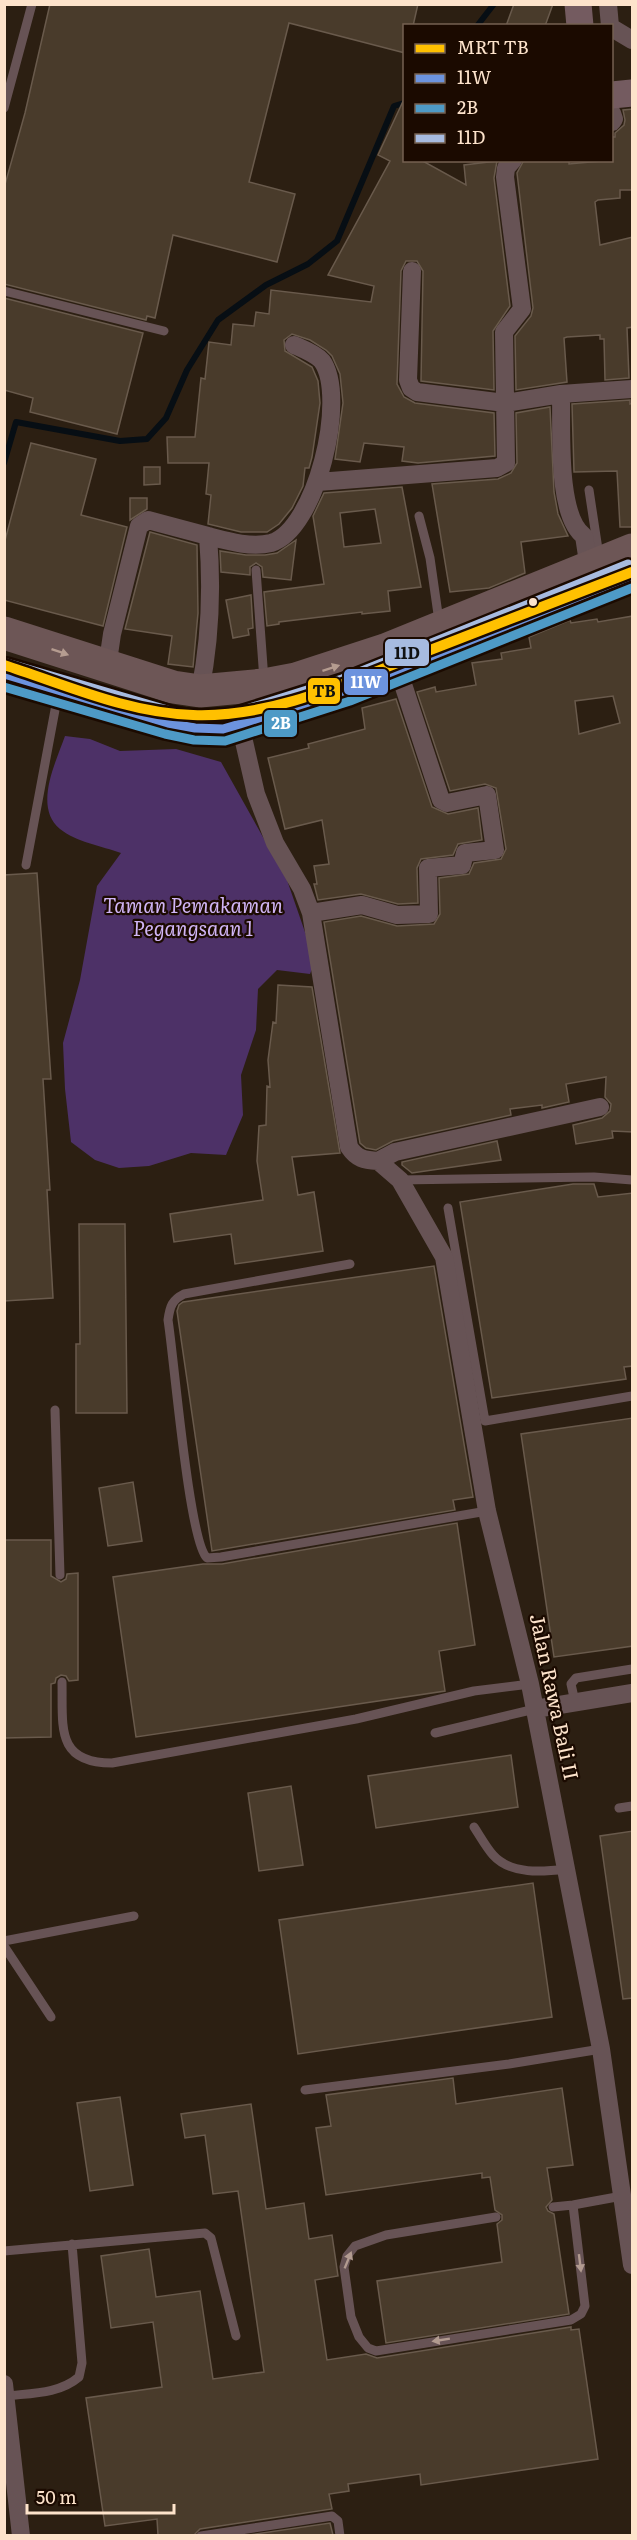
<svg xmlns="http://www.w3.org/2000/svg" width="637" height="2540" font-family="Literata,serif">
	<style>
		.green { fill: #4d3167 }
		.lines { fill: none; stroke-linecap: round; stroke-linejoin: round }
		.stream { stroke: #070e14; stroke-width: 6 }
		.building { fill: #493b2b; stroke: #695a4c; stroke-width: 1.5; fill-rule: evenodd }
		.lane { stroke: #675355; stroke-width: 9 }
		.street { stroke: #675355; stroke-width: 18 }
		.secondary { stroke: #745b60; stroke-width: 27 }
		.highway { stroke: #6d5656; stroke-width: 33 }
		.bus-1-casing { stroke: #1b0a00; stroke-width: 14 }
		.bus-2-casing { stroke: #1b0a00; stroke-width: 14 }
		.bus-3-casing { stroke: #1b0a00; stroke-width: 14 }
		.bus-1 { stroke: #6c93de; stroke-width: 9 }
		.bus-2 { stroke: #4e9ac6; stroke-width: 9 }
		.bus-3 { stroke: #a7bbe0; stroke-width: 9 }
		.metro-1-casing { stroke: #1b0a00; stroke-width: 15 }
		.metro-1 { stroke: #ffc000; stroke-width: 10 }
		.oneway { fill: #b59c90 }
		.oneway2 { fill: #b29b90 }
		.bus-dot { fill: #fde3cb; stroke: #1b0a00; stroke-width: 2 }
		.labels { text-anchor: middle; stroke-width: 4.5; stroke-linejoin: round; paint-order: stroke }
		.park-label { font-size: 20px; font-style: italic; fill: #d0b5f6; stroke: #1b0a00 }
		.street-label { font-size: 20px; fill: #fde3cb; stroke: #1b0a00 }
		.line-badge { stroke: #1b0a00; stroke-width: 2 }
		.badge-label { font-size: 16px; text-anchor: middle; font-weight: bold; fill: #fff }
		.pale-badge-label { font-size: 16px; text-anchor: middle; font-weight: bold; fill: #111 }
	</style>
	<rect width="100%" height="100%" fill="#2c1f12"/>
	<path class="green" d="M65,736L90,739L120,751L176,749L221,762L287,880L315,961L310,974L277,970L258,989L256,1030L241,1075L243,1115L226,1155L191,1153L149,1166L119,1168L95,1160L71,1142L65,1089L63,1043L80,980L97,886L121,853C102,846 76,842 60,829C33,807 56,762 65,736Z"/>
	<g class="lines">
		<path class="stream" d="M477,26L494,4
			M4,463L16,422L120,441L147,439L166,418L187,370L218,320L266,285L308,264L337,241L394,106L404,103"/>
	</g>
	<path class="building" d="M50,4H418L413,26H405V53L289,23L249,182L295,194L277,262L173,235L155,318L147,316L146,320L4,284V188L25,113Z
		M514,4H553L545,26H506Z
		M405,97V160H421L466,185L464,165L497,161L494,178L510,306L493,331L494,390L421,381L423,271L417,261H406L401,271L397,384L404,397L415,403L494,413L495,456L418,463L402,461L404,447L364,443L360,462L335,459L343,403L340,374L332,356L326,350L310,340L292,334L284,340L285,351L312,367L318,381L320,403L312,457L309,468H305L303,486L292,508L279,524L267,532H241L208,524L211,495L206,494L209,463H168L167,437H195L201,378L205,379L209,342L231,345L233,324L254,326L256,312L269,314L271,290L371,302L374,286L328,275L390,161L378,155Z
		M633,109V190H620V198L598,200L595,202L600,245L633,237V327L627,328L629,378L605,380L604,339H600V335L567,337L564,338L567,382L516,390L515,336L531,316L533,308L517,173L524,160H569V164L612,160V137H615V133L624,125L625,120L623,110Z
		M4,298L143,333L117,434L30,412L33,398L4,390Z
		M630,400V404L633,403V527H620L617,471L574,472L572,404Z
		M550,407L554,492L558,514L568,536L521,542L525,573L489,588L450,592L432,484L498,479L511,473L517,463L516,413Z
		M31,443L96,459L81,515L127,527L103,626L4,600V544Z
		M144,467H160V484L144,485Z
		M402,487L421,587L388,591L390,611L362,614V612L279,622V624L267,626L264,592L324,584L313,516L324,493ZM375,509L381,543L344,547L340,513Z
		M130,498H147V509L130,520Z
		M150,532L197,545L198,613L193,667L168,664L172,636L125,629Z
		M296,540L291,580L263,577L262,567L256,563L250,567V575L221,572L220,551L246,555H265L277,553Z
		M251,595L253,628L248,629L249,635L233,638L226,600Z
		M633,616V1132L612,1131L613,1138L576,1144L573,1125L602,1118L610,1111L611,1104L605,1097L606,1077L566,1084L569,1102L542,1108V1105L510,1109L511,1115L393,1141L376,1150L366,1148L360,1143L324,922L361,916L397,926L434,924L440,914L439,878L469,874L474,863L501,859L506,849L496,788L485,784L450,791L417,692L435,687L436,692L476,685L472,663L502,659L501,653L531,648L529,637L570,620L571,623L597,619L598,622ZM613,696L620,723L579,734L575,701Z
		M396,699L432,807L448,814L478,808L482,840L458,844L453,855L421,859L417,868L418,903L398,904L361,894L318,900L314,884H317L314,866L329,864L322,820L285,829L268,758L309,748L308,744L365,729L362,708Z
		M37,873L51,1079H43L50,1190H47L53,1298L4,1301V875Z
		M278,985L312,987L340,1153L292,1157L298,1195L314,1192L323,1251L235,1264L231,1234L174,1242L170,1214L263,1200L257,1161L259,1126L266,1125L267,1086L270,1087L268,1060L273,1022L276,1023Z
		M497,1141L501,1160L412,1173L402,1165V1162Z
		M573,1184H594L598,1197L633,1193V1366L624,1367L626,1379L492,1398L460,1202Z
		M79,1224H125L127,1413H76V1344H80Z
		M434,1266L473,1497L453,1500L455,1510L212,1551L177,1311L179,1305L183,1302Z
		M633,1418V1646L554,1657L521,1434Z
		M133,1482L142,1541L108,1546L99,1488Z
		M457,1523L475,1645L439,1651L445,1691L136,1737L113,1577L203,1564H222Z
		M4,1540H51V1576L61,1582L66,1579L67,1574L78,1573V1680L69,1681L66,1676L61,1675L56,1678L55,1683L51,1684V1737L4,1738Z
		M511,1755L518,1807L376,1828L368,1776Z
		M291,1786L303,1865L259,1871L248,1793Z
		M633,1831V1998L623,1999L600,1836Z
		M533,1883L552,2017L298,2054L279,1920Z
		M453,2078L456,2104L562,2088L573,2165L547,2168L552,2200L546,2207L548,2211L554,2214L569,2314L386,2343L377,2281L502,2262L497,2224L502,2220V2215L495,2210L490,2177L482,2178V2173L326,2195L316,2128L331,2126L326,2095Z
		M120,2097L133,2185L90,2191L77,2103Z
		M251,2104L266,2209L304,2203L309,2239L332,2235L338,2276L315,2280L327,2360L366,2354L377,2358L571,2327V2330L579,2329L598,2459L421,2485L420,2474L348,2484L349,2491L329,2494L332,2509L200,2529L194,2535H158L157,2519L105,2526L86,2398L162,2387L153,2322L111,2328L101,2256L149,2249L156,2297L200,2291L213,2379L264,2372L238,2191L213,2194L205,2135L185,2138L181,2114Z
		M330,2523L333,2535H249Z"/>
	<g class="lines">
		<path class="lane" d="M4,108L32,4
			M4,291L164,331
			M589,490L599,556
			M419,516L430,558L439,621
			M256,570L264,680
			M26,865L58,694
			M400,1180L594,1177L632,1180
			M448,1208L485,1421L632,1396
			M350,1264L184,1294C172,1300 170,1306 168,1320C174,1357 189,1542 207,1558L221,1557L487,1511
			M55,1410L60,1575
			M62,1682C63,1726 55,1763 112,1763L356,1719L474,1691L530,1684
			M575,1702L571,1684L576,1678L632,1669
			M435,1733L535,1709
			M619,1808L632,1806
			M474,1827C480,1836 486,1847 493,1855C511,1875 543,1872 566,1869
			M4,1941L134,1916
			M4,1946L51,2017
			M305,2090L509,2064L601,2049
			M553,2207L573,2205L622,2196
			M496,2217L386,2235L355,2246L347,2256L344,2267L351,2317L359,2337L368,2348L376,2351L571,2320L581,2314L585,2306L573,2205
			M4,2251L205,2233L211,2238L236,2336
			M6,2396C32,2393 59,2394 79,2377L82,2363L72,2244
			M201,2536L332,2516L338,2521L340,2536"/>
		<path class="street" d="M608,4L610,26
			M612,28L632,40
			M612,113L614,119L612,122
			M412,271L408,380L411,388L417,392L505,403L561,394L632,389
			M561,394C562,427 556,516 584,536L589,569
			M318,482L497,468L506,463L504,332L522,309L505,177L506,168L513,160
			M107,668L112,634L139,526L148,520L208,536
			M200,691C210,641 212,585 208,536C227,541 251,548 271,543C316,530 348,397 322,361C316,354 303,349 294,345
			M240,724L256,794L275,843L302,889L311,913L349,1147C357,1159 364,1160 378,1161
			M311,913L362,905L397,915L429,914L428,868L462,865L465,853L495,850L487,795L447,803L441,800L398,669
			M378,1161L400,1180L444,1257L487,1511L530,1684L601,2049L632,2265
			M378,1161L395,1152L600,1107
			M535,1709L632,1693
			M4,2384L21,2536"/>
		<path class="secondary" d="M578,4L580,26
			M612,95L632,93"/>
		<path class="highway" d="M4,633L173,687L200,691L264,685L296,679L385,650L632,550
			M4,674L168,723L195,728L223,729L240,724L346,690L632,575"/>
		<g class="bus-1-casing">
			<path id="bus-1" d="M4,674L168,723L195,728L223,729L240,724L346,690L632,575"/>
		</g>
		<g class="bus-2-casing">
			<path id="bus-2" d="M4,687L165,734L194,740L225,741L350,701L632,588"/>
		</g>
		<g class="bus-3-casing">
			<path id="bus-3" d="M7,663L171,711L196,716L221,717L342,679L628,564"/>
		</g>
		<use href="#bus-1" class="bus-1"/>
		<use href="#bus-2" class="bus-2"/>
		<use href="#bus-3" class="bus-3"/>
		<g class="metro-1-casing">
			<path id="metro-1" d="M4,665C66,685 128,713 193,715C272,718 348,682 420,654C491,627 561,599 632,572"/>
		</g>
		<use href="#metro-1" class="metro-1"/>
	</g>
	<defs><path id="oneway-solid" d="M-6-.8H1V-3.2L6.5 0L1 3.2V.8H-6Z" transform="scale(1.5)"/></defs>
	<g class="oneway">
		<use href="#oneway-solid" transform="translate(60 652) rotate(19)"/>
		<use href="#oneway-solid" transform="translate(331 668) rotate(-18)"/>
	</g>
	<g class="oneway2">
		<use href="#oneway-solid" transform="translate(348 2260) rotate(-68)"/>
		<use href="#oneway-solid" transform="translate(580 2263) rotate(83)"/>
		<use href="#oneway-solid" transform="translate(441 2340) rotate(171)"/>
	</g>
	<circle class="bus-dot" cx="533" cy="602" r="5"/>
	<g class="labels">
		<g class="park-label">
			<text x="193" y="913">Taman Pemakaman<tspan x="193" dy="23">Pegangsaan 1</tspan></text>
		</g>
		<g class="street-label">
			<text transform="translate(554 1697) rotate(78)" y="7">Jalan Rawa Bali II</text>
		</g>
	</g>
	<g class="line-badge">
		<rect x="384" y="638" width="46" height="29" rx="6" fill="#a7bbe0"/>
		<rect x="343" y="668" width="46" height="28" rx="6" fill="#6c93de"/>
		<rect x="307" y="677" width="34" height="28" rx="6" fill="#ffc000"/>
		<rect x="263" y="709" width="35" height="29" rx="6" fill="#4e9ac6"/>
	</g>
	<g class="badge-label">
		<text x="366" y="688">11W</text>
		<text x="281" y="729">2B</text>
	</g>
	<g class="pale-badge-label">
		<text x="407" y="659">11D</text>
		<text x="324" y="697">TB</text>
	</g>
	<rect width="637" height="2540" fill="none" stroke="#fde3cb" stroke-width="12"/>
	<rect x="403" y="24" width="210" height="138" fill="#1b0a00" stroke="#756151" stroke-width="1.5"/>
	<rect x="415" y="44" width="30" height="9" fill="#ffc000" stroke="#756151" stroke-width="1.5"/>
	<text x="457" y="54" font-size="18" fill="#fde3cb">MRT TB</text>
	<rect x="415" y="74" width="30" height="9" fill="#6c93de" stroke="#756151" stroke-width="1.5"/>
	<text x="457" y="84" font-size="18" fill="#fde3cb">11W</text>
	<rect x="415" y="104" width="30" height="9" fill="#4e9ac6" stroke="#756151" stroke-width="1.5"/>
	<text x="457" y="114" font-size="18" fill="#fde3cb">2B</text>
	<rect x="415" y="134" width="30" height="9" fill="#a7bbe0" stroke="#756151" stroke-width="1.5"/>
	<text x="457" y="144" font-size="18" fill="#fde3cb">11D</text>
	<path d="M27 2504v9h147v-9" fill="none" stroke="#fde3cb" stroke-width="3"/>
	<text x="36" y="2504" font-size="18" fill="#fde3cb" stroke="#1b0a00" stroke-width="4.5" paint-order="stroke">50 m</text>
</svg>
